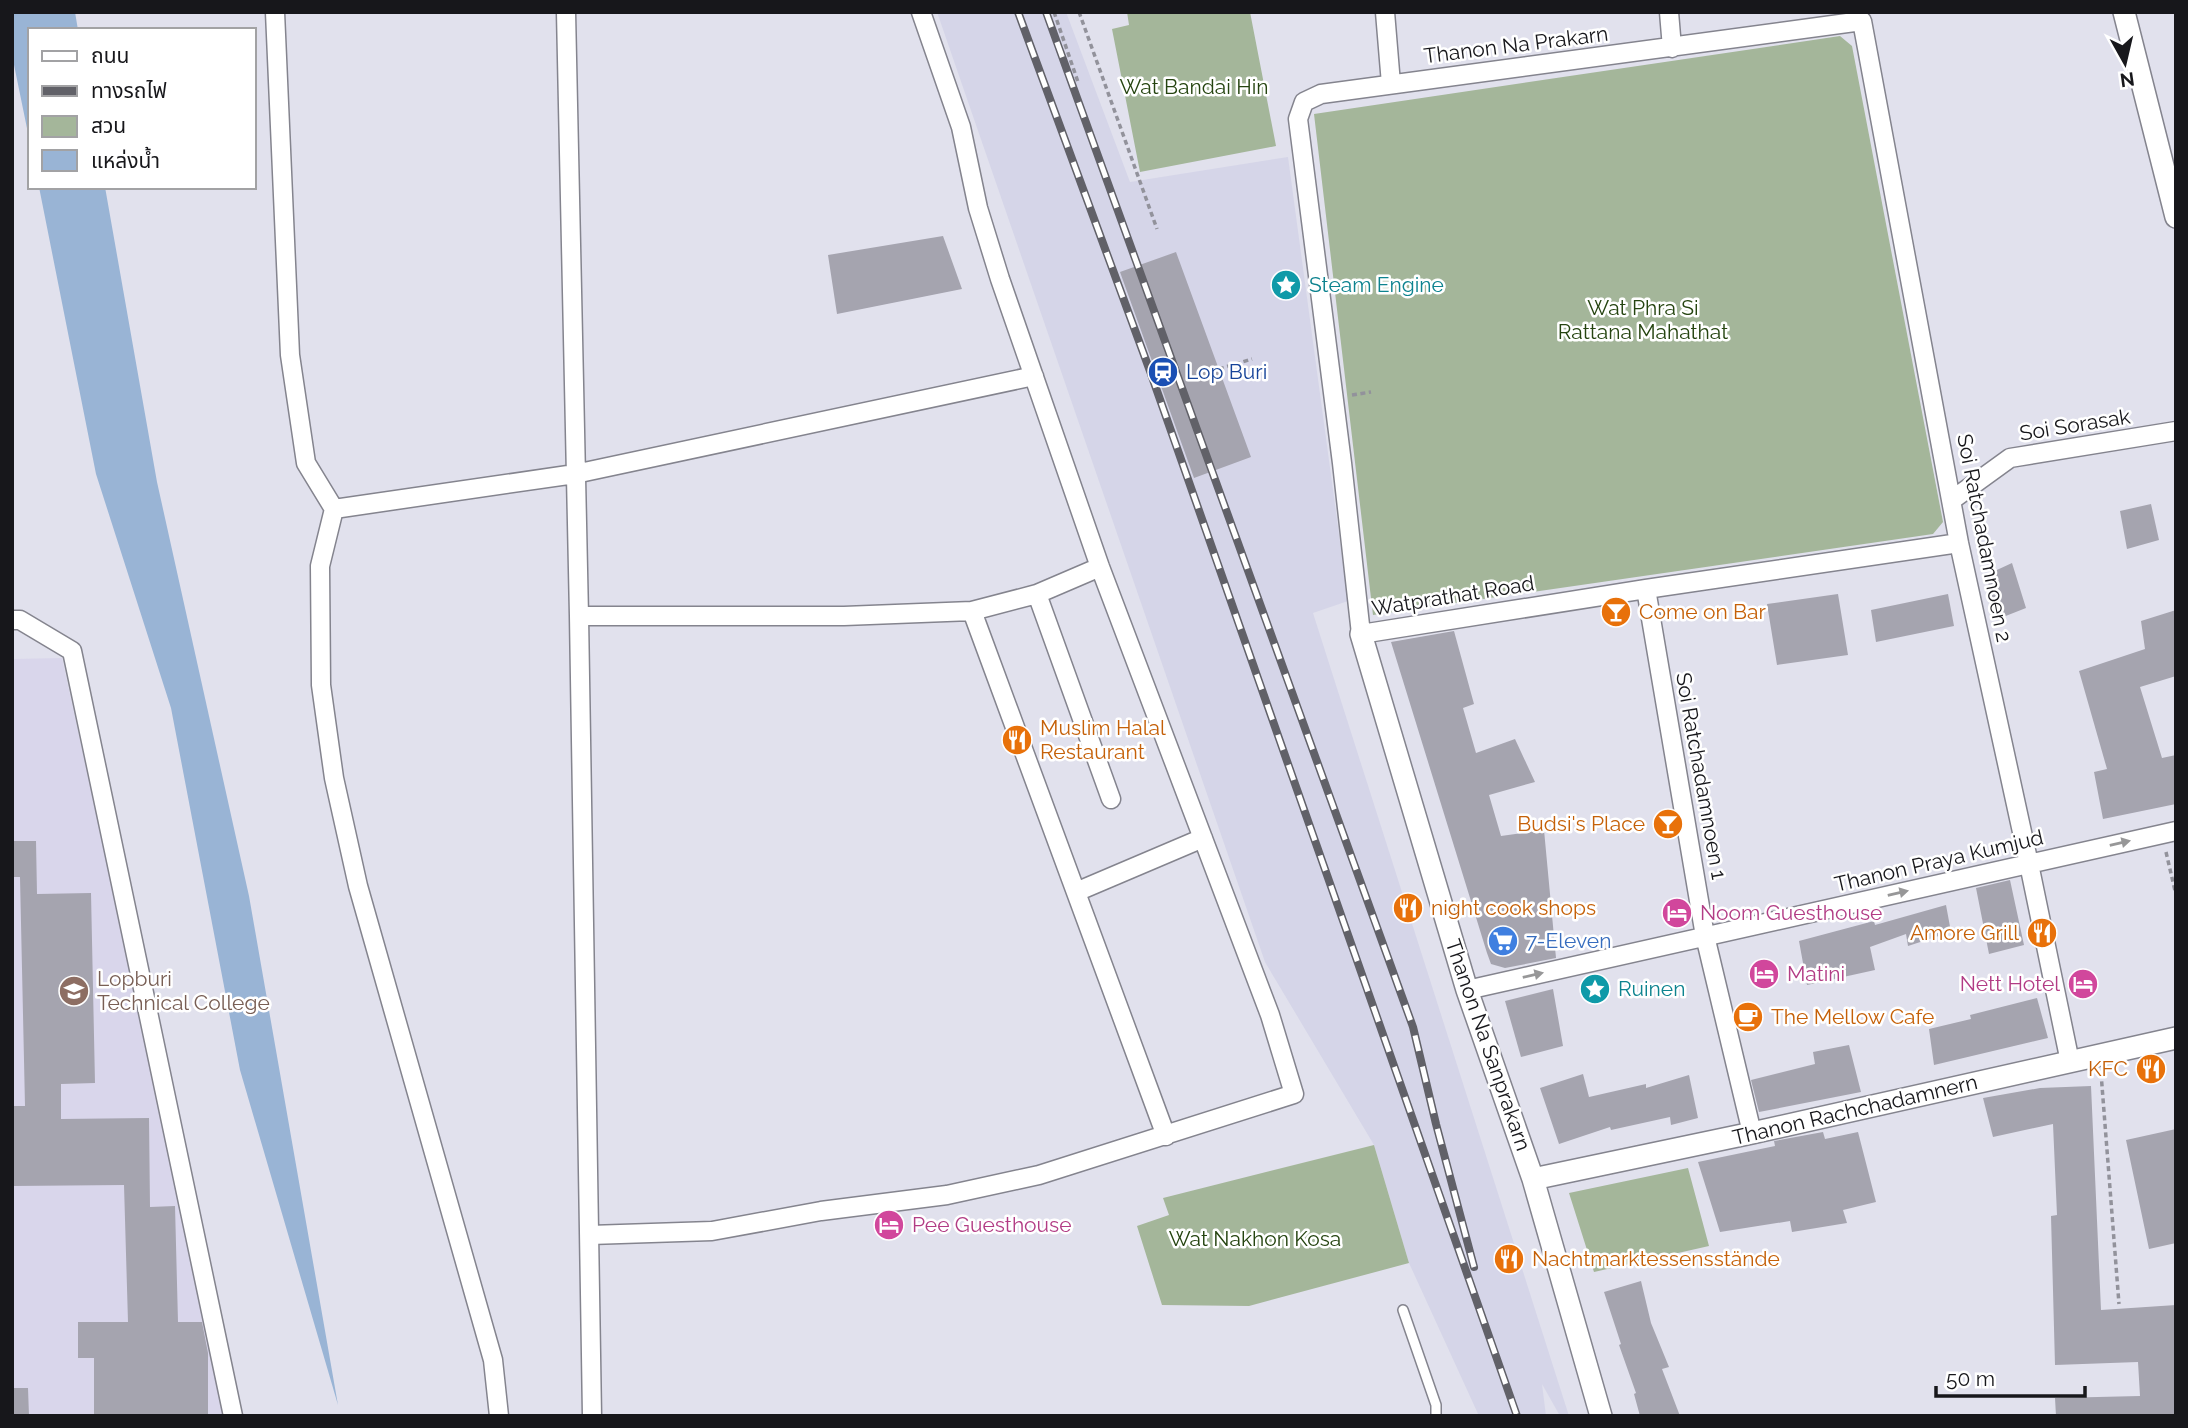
<svg xmlns="http://www.w3.org/2000/svg" width="2188" height="1428" font-family="Raleway,'Noto Sans Thai',sans-serif">
	<style>
		.built { fill: #d5d5e8 }
		.education { fill: #d9d6eb }
		.green { fill: #a4b69a }
		.water { fill: #99b4d5 }
		.building { fill: #a5a4af }
		.lines { fill: none; stroke-linecap: round; stroke-linejoin: round }
		.service-casing { stroke: #84848e; stroke-width: 12 }
		.minor-casing { stroke: #84848e; stroke-width: 21 }
		.tertiary-casing { stroke: #84848e; stroke-width: 24 }
		.path { stroke: #92929b; stroke-width: 3.5; stroke-dasharray: 5 3.5; stroke-linecap: butt }
		.service { stroke: #fff; stroke-width: 9 }
		.minor { stroke: #fff; stroke-width: 18 }
		.tertiary { stroke: #fff; stroke-width: 21 }
		.rail-casing { stroke: #616168; stroke-width: 8 }
		.rail { stroke: #fff; stroke-width: 5; stroke-dasharray: 16; stroke-linecap: butt }
		.oneway { fill: #979798 }
		.labels { text-anchor: middle; stroke-width: 5; stroke-linejoin: round; paint-order: stroke }
		.street-label { font-size: 21px; fill: #17171b; stroke: #fff }
		.park-label { font-size: 21px; fill: #254410; stroke: #fff }
		.culture-label { font-size: 21px; fill: #0d838f; stroke: #fff; text-anchor: start }
		.transit-label { font-size: 21px; fill: #164399; stroke: #fff; text-anchor: start }
		.food-label { font-size: 21px; fill: #c56008; stroke: #fff; text-anchor: start }
		.hotel-label { font-size: 21px; fill: #b23c85; stroke: #fff; text-anchor: start }
		.shop-label { font-size: 21px; fill: #366cbe; stroke: #fff; text-anchor: start }
		.education-label { font-size: 21px; fill: #785e54; stroke: #fff; text-anchor: start }
	</style>
	<rect width="100%" height="100%" fill="#e1e1ed"/>
	<path class="built" d="M937,12H1066L1130,182L1288,157L1348,601L1313,613L1569,1416H1560L1542,1384L1546,1416H1479L1409,1263L1374,1145L1265,962Z"/>
	<path class="education" d="M62,658L208,1322L227,1416H12V659Z"/>
	<path class="green" d="M1127,12H1250L1276,146L1140,172L1112,29L1129,25Z
		M1840,36L1852,46L1943,522L1933,534L1373,615L1314,114Z
		M1374,1145L1409,1263L1249,1306L1162,1305L1137,1226L1169,1215L1163,1198Z
		M1688,1168L1709,1246L1594,1272L1569,1193Z"/>
	<path class="water" d="M12,12H75L78,30H30V143L12,55Z
		M39,187H105L157,482L249,896L338,1405L240,1070L171,708L96,474Z"/>
	<path class="building" d="M943,236L962,289L837,314L828,255Z
		M1176,252L1251,457L1194,478L1120,272Z
		M2151,504L2159,540L2127,549L2120,511Z
		M2012,563L2026,608L1998,619L1986,575Z
		M1838,594L1848,655L1777,665L1767,604Z
		M1948,594L1954,626L1876,642L1871,610Z
		M2176,610V676L2140,687L2162,758L2176,755V804L2103,819L2094,772L2107,769L2079,671L2145,649L2141,621Z
		M1454,631L1474,704L1463,708L1476,753L1515,739L1535,782L1489,795L1501,836L1544,830L1556,958L1505,968L1491,964L1487,953L1391,642Z
		M12,841H36L37,894L91,893L95,1083L61,1084V1119L149,1118L150,1207L175,1206L178,1322H202L208,1353V1416H94V1358H78V1322H128L124,1185L12,1186V1106H25L20,877H12Z
		M2010,880L2024,945L1989,954L1976,888Z
		M1946,905L1951,932L1908,946L1906,934L1870,947L1875,970L1807,985L1799,941L1874,921L1875,925Z
		M1553,989L1563,1046L1521,1057L1505,1001Z
		M2037,998L2048,1038L1934,1065L1929,1029L1971,1019L1970,1015Z
		M1849,1045L1861,1092L1759,1112L1751,1080L1815,1064L1813,1052Z
		M1583,1074L1589,1097L1646,1084V1088L1689,1075L1698,1118L1671,1125L1670,1117L1611,1130L1610,1127L1559,1144L1540,1088Z
		M2091,1086L2101,1310L2176,1305V1416H2056L2055,1398L2140,1396L2138,1362L2055,1365L2051,1216L2057,1215L2053,1124L1993,1137L1983,1098L2040,1088Z
		M2176,1129V1243L2149,1249L2126,1140Z
		M1823,1132L1825,1139L1858,1132L1876,1202L1843,1210L1847,1223L1792,1232L1790,1221L1720,1232L1698,1162L1775,1146L1774,1141Z
		M1641,1281L1651,1323L1669,1367L1662,1369L1680,1416H1640L1634,1394L1636,1393L1619,1345L1621,1344L1604,1292Z
		M12,1388H28L29,1416H12Z"/>
	<g class="lines">
		<g class="service-casing">
			<path id="service" d="M1403,1310L1436,1405V1416"/>
		</g>
		<g class="minor-casing">
			<path id="minor" d="M275,12L290,355L306,463L334,509L320,566L321,685L334,778L358,886L493,1360L499,1416
				M566,12L579,616L592,1416
				M1385,12L1391,84
				M1669,12L1672,48
				M1952,500L2010,458L2176,431
				M334,509L575,474L1034,376
				M1959,543L1646,589L1361,634L1342,463L1298,119L1304,102L1321,94L1862,21L1959,543L2029,864L2070,1062
				M1646,589L1705,936L1752,1133
				M1037,594L1111,799
				M972,611L1166,1136
				M579,616H844L972,611L1037,594L1100,567
				M12,620H20L72,651L233,1416
				M1076,892L1203,838
				M1467,990L2176,831
				M590,1235L712,1231L821,1211L947,1195L1039,1175L1294,1094L1270,1015L1100,567L1000,279L978,208L961,127L921,12"/>
		</g>
		<g class="tertiary-casing">
			<path id="tertiary" d="M2124,12L2176,217
				M1361,634L1467,990L1533,1179L1601,1416
				M1533,1179L1752,1133L2176,1038"/>
		</g>
		<path class="path" d="M1054,12L1078,82
			M1079,12L1157,229
			M1219,369L1252,359
			M1352,395L1371,392
			M2166,852L2176,895
			M2101,1073L2119,1304"/>
		<use href="#service" class="service"/>
		<use href="#minor" class="minor"/>
		<use href="#tertiary" class="tertiary"/>
		<g class="rail-casing">
			<path id="rail" d="M1018,12L1150,371L1517,1416
				M1046,12L1413,1027L1436,1124L1474,1267"/>
		</g>
		<use href="#rail" class="rail"/>
	</g>
	<defs><path id="oneway-solid" d="M-6-.8H1V-3.2L6.5 0L1 3.2V.8H-6Z" transform="scale(1.75)"/></defs>
	<g class="oneway">
		<use href="#oneway-solid" transform="translate(2120 843) rotate(-13)"/>
		<use href="#oneway-solid" transform="translate(1898 893) rotate(-13)"/>
		<use href="#oneway-solid" transform="translate(1533 975) rotate(-13)"/>
	</g>
	<defs>
		<g id="sight-disc" transform="scale(1.575)"><circle r="9.5" fill="#0f9aa8" stroke="#fff"/><path d="M0-6L1.8-2.2L6-1.7L2.9 1.2L3.7 5.4L0 3.3L-3.7 5.4L-2.9 1.2L-6-1.7L-1.8-2.2Z" fill="#fff"/></g>
		<g id="station-disc" transform="scale(1.575)"><circle r="9.5" fill="#1a4fb4" stroke="#fff"/><path d="M-3-6H3Q5-6 5-4V2Q5 4 3 4L4.5 6H3L1.5 4h-3L-3 6H-4.5L-3 4Q-5 4-5 2V-4Q-5-6-3-6ZM-3.5-4v3h7v-3ZM-3.5 1v1.5H-2V1ZM2 1v1.5H3.5V1Z" fill="#fff"/></g>
		<g id="bar-disc" transform="scale(1.575)"><circle r="9.5" fill="#e8710a" stroke="#fff"/><path d="M-6-5H6L.8 .8V4.5H3.5V6h-7V4.5H-.8V.8Z" fill="#fff"/></g>
		<g id="restaurant-disc" transform="scale(1.575)"><circle r="9.5" fill="#e8710a" stroke="#fff"/><path d="M-5-6h1v4h1v-4h1v4h1v-4h1v5L-1.5 .5V6h-2V.5L-5-1ZM5-6V6H3V1.5H1.5Q1.5-4 5-6Z" fill="#fff"/></g>
		<g id="hotel-disc" transform="scale(1.575)"><circle r="9.5" fill="#d1479c" stroke="#fff"/><path d="M-6-4.5h1.5V1H6V5H4.5V3h-9V5H-6ZM-4 0a1.8 1.8 0 1 1 3.6 0ZM.5 0V-2.5h3Q6-2.5 6 0Z" fill="#fff"/></g>
		<g id="supermarket-disc" transform="scale(1.575)"><circle r="9.5" fill="#3f7fe0" stroke="#fff"/><path d="M-6-5.5h2.5l.6 2H6L4.5 2H-2.5L-4.4-4H-6ZM-1.5 3.2a1.3 1.3 0 1 0 .1 0ZM3 3.2a1.3 1.3 0 1 0 .1 0Z" fill="#fff"/></g>
		<g id="university-disc" transform="scale(1.575)"><circle r="9.5" fill="#8d6e63" stroke="#fff"/><path d="M0-5L7-2L0 1L-7-2ZM-4 1L0 2.5L4 1V4Q0 6-4 4Z" fill="#fff"/></g>
		<g id="cafe-disc" transform="scale(1.575)"><circle r="9.5" fill="#e8710a" stroke="#fff"/><path d="M-5.5-4.5H6V0H3Q3 3.5 0 3.5H-2.5Q-5.5 3.5-5.5 0ZM3-3.2v2h1.7v-2ZM-6 4.5H4V6H-6Z" fill="#fff"/></g>
	</defs>
	<g fill-rule="evenodd">
		<use href="#sight-disc" x="1286" y="285"/>
		<use href="#station-disc" x="1163" y="372"/>
		<use href="#bar-disc" x="1616" y="612"/>
		<use href="#restaurant-disc" x="1017" y="740"/>
		<use href="#bar-disc" x="1668" y="824"/>
		<use href="#restaurant-disc" x="1408" y="908"/>
		<use href="#hotel-disc" x="1677" y="913"/>
		<use href="#restaurant-disc" x="2042" y="933"/>
		<use href="#supermarket-disc" x="1503" y="941"/>
		<use href="#hotel-disc" x="1764" y="974"/>
		<use href="#hotel-disc" x="2083" y="984"/>
		<use href="#sight-disc" x="1595" y="989"/>
		<use href="#university-disc" x="74" y="991"/>
		<use href="#cafe-disc" x="1748" y="1017"/>
		<use href="#restaurant-disc" x="2151" y="1069"/>
		<use href="#hotel-disc" x="889" y="1225"/>
		<use href="#restaurant-disc" x="1509" y="1259"/>
	</g>
	<g class="labels">
		<g class="street-label">
			<text transform="translate(1516 45) rotate(-7)" y="7">Thanon Na Prakarn</text>
			<text transform="translate(2075 425) rotate(-9)" y="7">Soi Sorasak</text>
			<text transform="translate(1984 538) rotate(79)" y="7">Soi Ratchadamnoen 2</text>
			<text transform="translate(1453 596) rotate(-9)" y="7">Watprathat Road</text>
			<text transform="translate(1701 776) rotate(80)" y="7">Soi Ratchadamnoen 1</text>
			<text transform="translate(1939 861) rotate(-13)" y="7">Thanon Praya Kumjud</text>
			<text transform="translate(1488 1045) rotate(71)" y="7">Thanon Na Sanprakarn</text>
			<text transform="translate(1855 1110) rotate(-13)" y="7">Thanon Rachchadamnern</text>
		</g>
		<g class="park-label">
			<text x="1194" y="94">Wat Bandai Hin</text>
			<text x="1643" y="315">Wat Phra Si<tspan x="1643" dy="24">Rattana Mahathat</tspan></text>
			<text x="1255" y="1246">Wat Nakhon Kosa</text>
		</g>
		<g class="culture-label">
			<text x="1309" y="292">Steam Engine</text>
			<text x="1618" y="996">Ruinen</text>
		</g>
		<g class="transit-label">
			<text x="1186" y="379">Lop Buri</text>
		</g>
		<g class="food-label">
			<text x="1639" y="619">Come on Bar</text>
			<text x="1040" y="735">Muslim Halal<tspan x="1040" dy="24">Restaurant</tspan></text>
			<text x="1645" y="831" text-anchor="end">Budsi's Place</text>
			<text x="1431" y="915">night cook shops</text>
			<text x="2019" y="940" text-anchor="end">Amore Grill</text>
			<text x="1771" y="1024">The Mellow Cafe</text>
			<text x="2128" y="1076" text-anchor="end">KFC</text>
			<text x="1532" y="1266">Nachtmarktessensstände</text>
		</g>
		<g class="hotel-label">
			<text x="1700" y="920">Noom Guesthouse</text>
			<text x="1787" y="981">Matini</text>
			<text x="2060" y="991" text-anchor="end">Nett Hotel</text>
			<text x="912" y="1232">Pee Guesthouse</text>
		</g>
		<g class="shop-label">
			<text x="1526" y="948">7-Eleven</text>
		</g>
		<g class="education-label">
			<text x="97" y="986">Lopburi<tspan x="97" dy="24">Technical College</tspan></text>
		</g>
	</g>
	<rect width="2188" height="1428" fill="none" stroke="#17171b" stroke-width="28"/>
	<rect x="28" y="28" width="228" height="161" fill="#ffffff" stroke="#a2a2a4" stroke-width="2"/>
	<rect x="42" y="51" width="35" height="10" fill="#ffffff" stroke="#a2a2a4" stroke-width="2"/>
	<text x="91" y="63" font-size="21" fill="#17171b">ถนน</text>
	<rect x="42" y="86" width="35" height="10" fill="#616168" stroke="#a2a2a4" stroke-width="2"/>
	<text x="91" y="98" font-size="21" fill="#17171b">ทางรถไฟ</text>
	<rect x="42" y="116" width="35" height="21" fill="#a4b69a" stroke="#a2a2a4" stroke-width="2"/>
	<text x="91" y="133" font-size="21" fill="#17171b">สวน</text>
	<rect x="42" y="150" width="35" height="21" fill="#99b4d5" stroke="#a2a2a4" stroke-width="2"/>
	<text x="91" y="168" font-size="21" fill="#17171b">แหล่งน้ำ</text>
	<g transform="translate(2125 63) rotate(172)" stroke="#ffffff" stroke-width="5" paint-order="stroke">
	<path d="M0-5L12 26L0 18L-12 26Z" fill="#17171b"/>
	<text y="-10" font-size="19" font-weight="bold" text-anchor="middle" fill="#17171b">N</text>
	</g>
	<path d="M1936 1386v10h149v-10" fill="none" stroke="#17171b" stroke-width="3.5"/>
	<text x="1946" y="1386" font-size="21" fill="#17171b" stroke="#ffffff" stroke-width="5" paint-order="stroke">50 m</text>
</svg>
